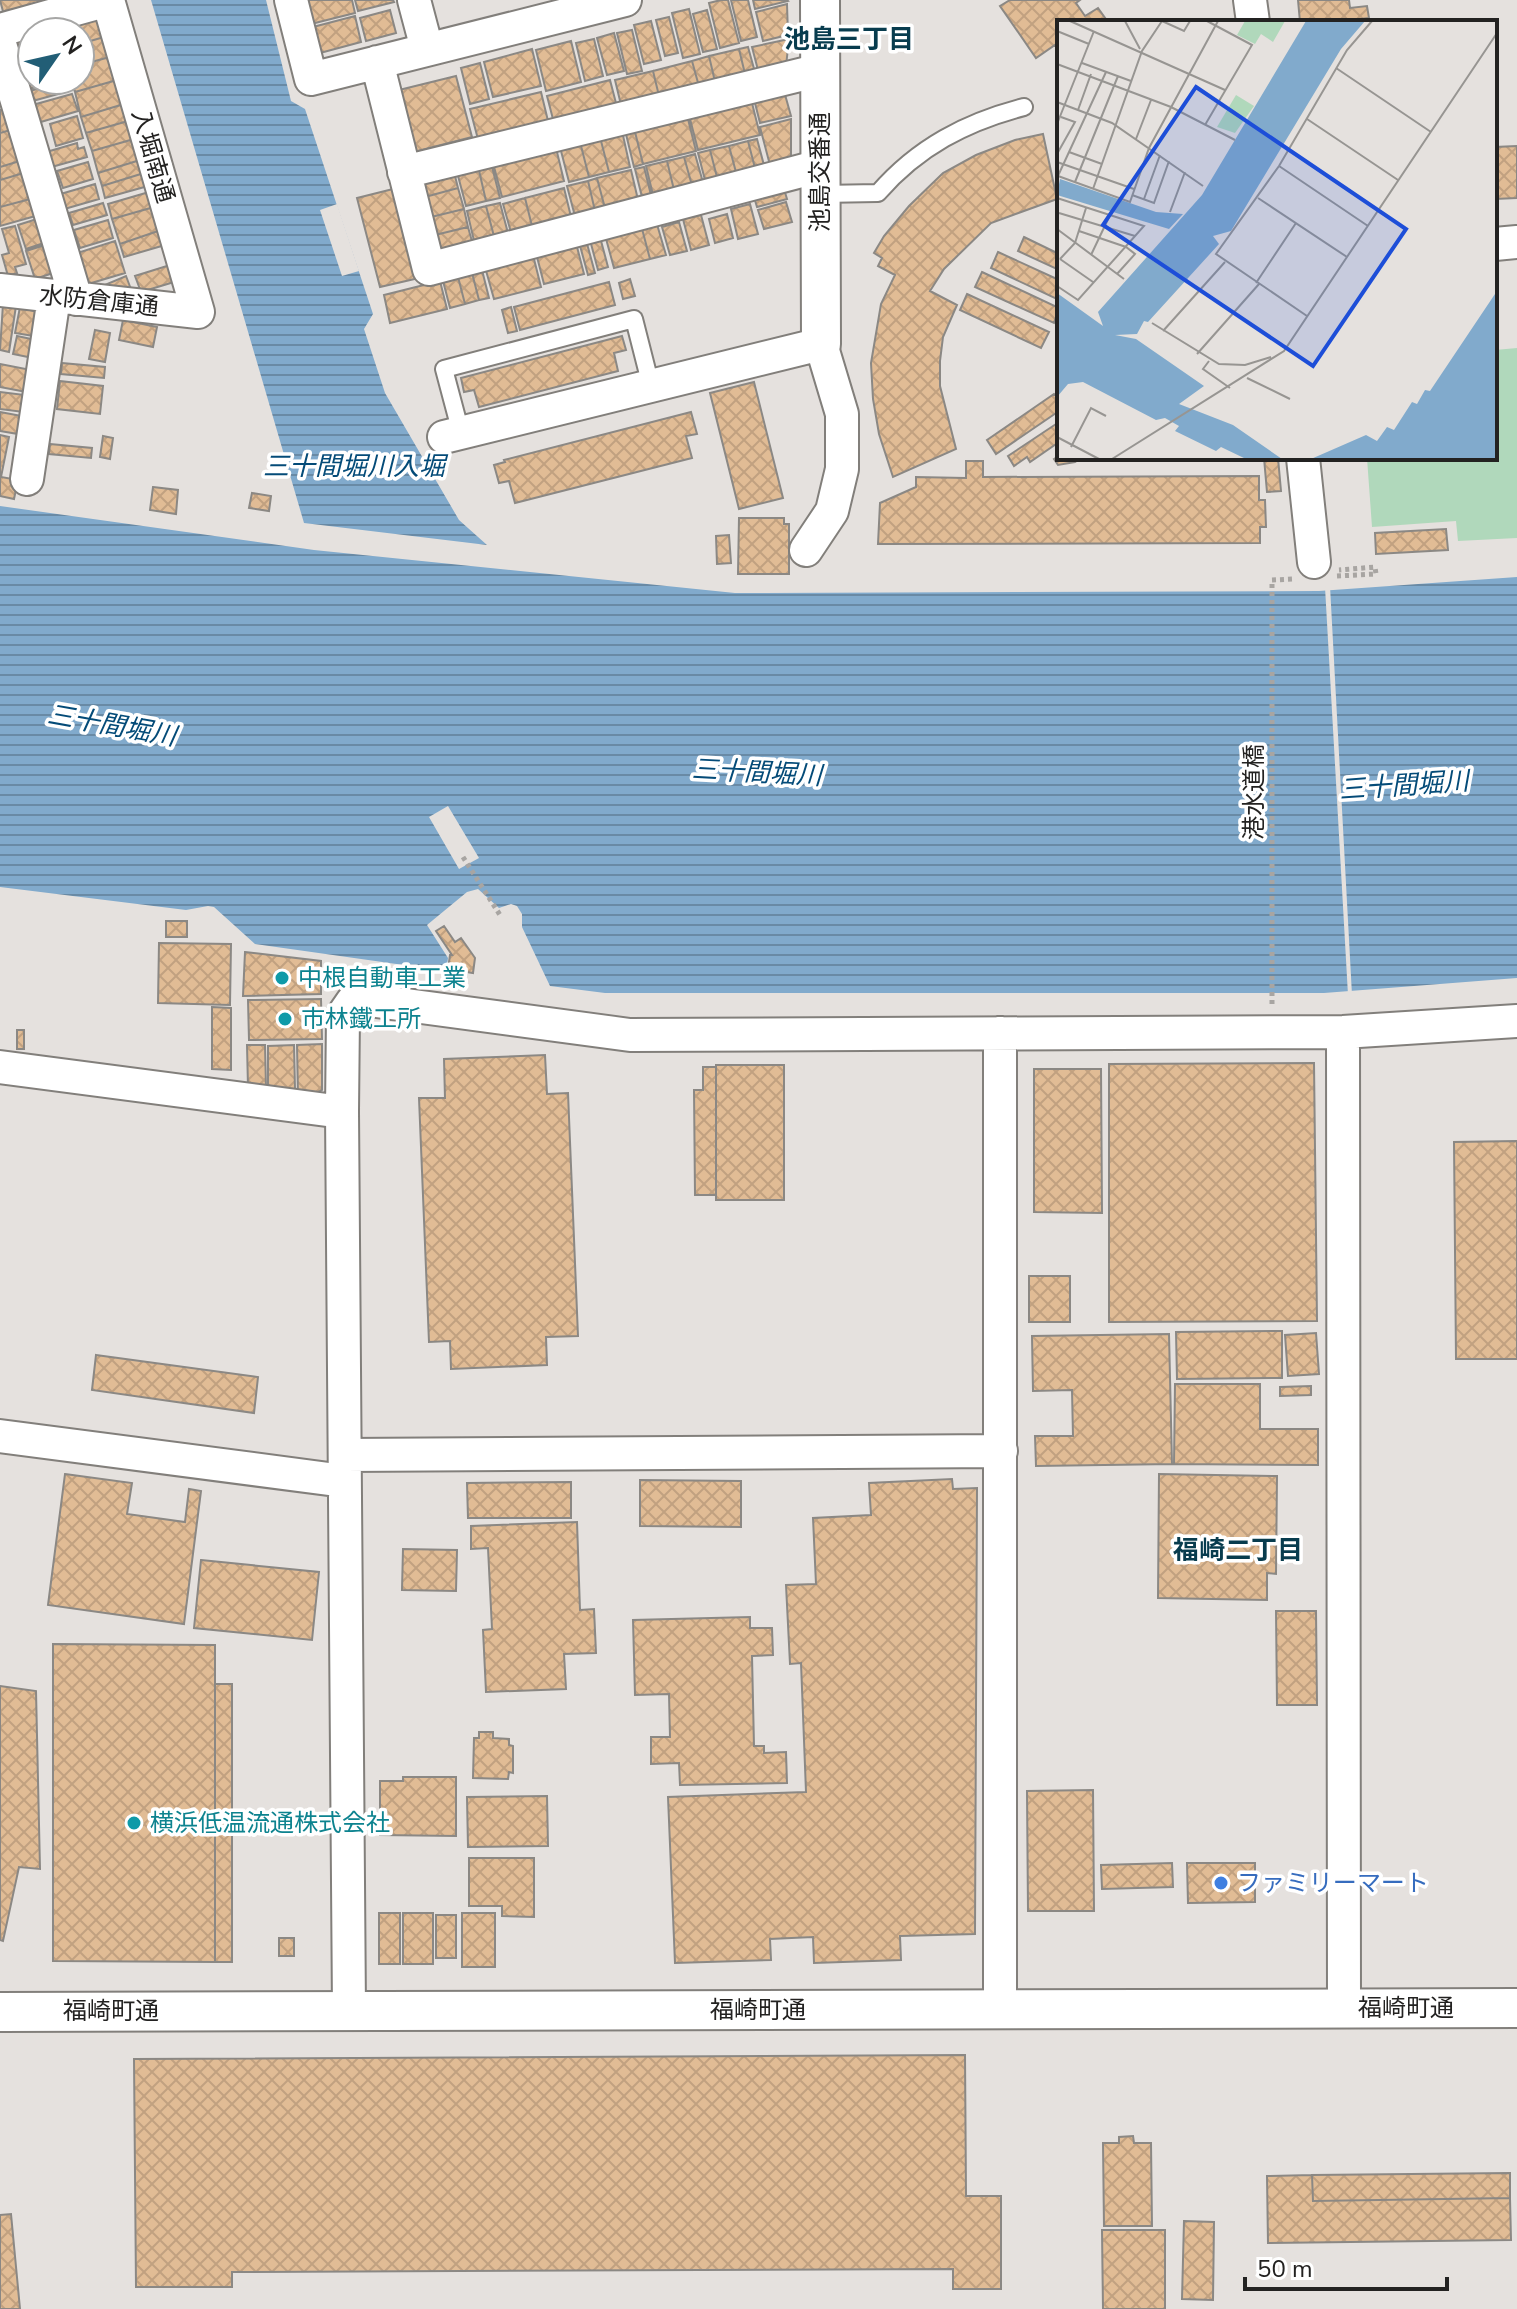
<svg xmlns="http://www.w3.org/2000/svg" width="1517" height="2309" font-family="'Nunito Sans','Noto Sans JP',sans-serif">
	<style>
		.grass { fill: #b0d8bb }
		.water { fill: url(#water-rules) }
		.pier { fill: #e5e1de }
		.building { fill: url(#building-cross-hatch); stroke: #8b8884; stroke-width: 2 }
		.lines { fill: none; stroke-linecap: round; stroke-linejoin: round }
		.service-casing { stroke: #827f7b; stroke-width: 20 }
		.minor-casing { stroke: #827f7b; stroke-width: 36 }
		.tertiary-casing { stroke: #827f7b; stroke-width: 42 }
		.path { stroke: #a8a5a2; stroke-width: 5; stroke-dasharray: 4 4; stroke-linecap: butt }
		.service { stroke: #fff; stroke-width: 16 }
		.minor { stroke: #fff; stroke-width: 32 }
		.tertiary { stroke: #fff; stroke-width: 38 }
		.culture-dot { fill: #0f9aa8; stroke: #fff; stroke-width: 3 }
		.shop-dot { fill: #3f7fe0; stroke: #fff; stroke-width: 3 }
		.labels { text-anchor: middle; stroke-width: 7; stroke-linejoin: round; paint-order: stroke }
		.street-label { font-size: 24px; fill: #232221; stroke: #fff }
		.culture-label { font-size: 24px; fill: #0d838f; stroke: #fff; text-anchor: start }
		.shop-label { font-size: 24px; fill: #366cbe; stroke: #fff; text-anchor: start }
		.neighbourhood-label { font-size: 26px; font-weight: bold; fill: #083c4e; stroke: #fff }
		.water-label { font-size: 26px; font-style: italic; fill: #044b78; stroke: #fff }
		.inset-road { fill: none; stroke: #979592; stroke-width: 2 }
		.view { fill: #1d4ed8; fill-opacity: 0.15; stroke: #1d4ed8; stroke-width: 4 }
		.inset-edge { fill: none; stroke: #232221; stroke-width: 4 }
	</style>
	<defs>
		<pattern id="water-rules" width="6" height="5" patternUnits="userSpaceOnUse" patternTransform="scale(2)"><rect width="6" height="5" fill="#81aacc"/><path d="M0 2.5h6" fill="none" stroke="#698aa5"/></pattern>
		<pattern id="building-cross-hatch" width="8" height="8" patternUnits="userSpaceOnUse" patternTransform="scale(2)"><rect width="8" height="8" fill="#e1bc95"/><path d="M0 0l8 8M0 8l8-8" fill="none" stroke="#c1a180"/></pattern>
	</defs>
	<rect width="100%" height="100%" fill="#e5e1de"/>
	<path class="grass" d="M1517,348V538L1458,541L1456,521L1372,527L1367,458H1495V350Z"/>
	<path class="water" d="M151,0H266L291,101L305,109L373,314L364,329L385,393L459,520L487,545L304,523Z
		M0,506L314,550L735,593L1319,591L1517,577V978L1324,993H605L550,986L522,927V914L517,906L511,904L499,908L478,889L467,892L427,925L448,958L446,971L255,944L214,907L208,906L186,910L0,887Z"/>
	<path class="pier" d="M337,204L359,271L342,276L320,210Z
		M1330,586L1352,995H1348L1325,587Z
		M448,806L479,858L459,869L429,817Z"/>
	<path class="building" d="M0,0H45L47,7L5,19Z
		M305,0H352L355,13L311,24Z
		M355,0H393L394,2L358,11Z
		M721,0H728L739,43L720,48L709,3Z
		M731,0H748L757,37L741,41Z
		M753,0H787L788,1L755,9Z
		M1010,0H1080L1076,3L1085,16L1098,8L1108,22H1059V51L1055,45L1036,58L1000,6Z
		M1298,0H1349L1350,8L1367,6L1369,18L1351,20L1352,22H1300Z
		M787,4L788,35L763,41L756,12Z
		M689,9L700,54L683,58L672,13Z
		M390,10L396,33L366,41L360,18Z
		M707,10L717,49L703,52L693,14Z
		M98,15L104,37L80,44V32H57L56,26Z
		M355,16L361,42L320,53L313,27Z
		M669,17L678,53L665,56L656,20Z
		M651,21L661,60L644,64L634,25Z
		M632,30L642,71L627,74L617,33Z
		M614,33L624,71L607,75L597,38Z
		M32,36V71L21,74L11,42Z
		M104,37L110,57L80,65V44Z
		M594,39L603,76L585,81L576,43Z
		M789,39L786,66L759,74L752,47Z
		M571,41L581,82L546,91L536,50Z
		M748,47L756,76L746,78L739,49Z
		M532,49L541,86L493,97L484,62Z
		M739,49L746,78L716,86L709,56Z
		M709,56L716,86L700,90L692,61Z
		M110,57L117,80L75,92L71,80H80V65Z
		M692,61L700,90L660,100L653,71Z
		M480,63L489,99L470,104L461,68Z
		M653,71L660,100L622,109L615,80Z
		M32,74V80H59L29,89L25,76Z
		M456,76L472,137L414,152L399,90Z
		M117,80L124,104L81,117L75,92Z
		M610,80L617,107L554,123L547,96Z
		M66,81L69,91L29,102L26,92Z
		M784,91L791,116L760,123L754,99Z
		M541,92L549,125L479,143L470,109Z
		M72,94L78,111L34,124L29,106Z
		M751,99L760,135L698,150L689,115Z
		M124,104L128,121L86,133L81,117Z
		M8,108L14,129L0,133V110Z
		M687,115L696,151L643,164L634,128Z
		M77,116L83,138L56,146L50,124Z
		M791,119V158L771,169L760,127Z
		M128,121L134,139L92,151L86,133Z
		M634,128L643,164L634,167L625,130Z
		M14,129L23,160L0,167V133Z
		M622,131L630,167L609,172L600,137Z
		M1043,134L1057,199L991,223L944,269L930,291L957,305L943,337L940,361V386L956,449L893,477L879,434L873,399L871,363L881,304L895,275L878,266L882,258L874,253L884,236L909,206L943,173L976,155L1015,140Z
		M600,137L609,172L589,177L580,142Z
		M134,139L140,160L98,173L92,151Z
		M757,139L765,169L756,172L748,141Z
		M748,141L756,172L737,176L729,146Z
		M580,142L589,177L569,182L560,147Z
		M77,143L78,149L84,147L87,157L48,168L43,153Z
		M729,146L737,176L718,181L710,150Z
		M1517,146V198L1495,199V147Z
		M556,148L564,181L502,197L493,163Z
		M710,150L718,181L706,184L698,153Z
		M695,154L704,186L693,189L684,157Z
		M684,157L693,189L675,194L667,161Z
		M23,160L27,172L0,180V167Z
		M140,160L144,173L102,186L98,173Z
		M667,161L675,194L654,199L646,166Z
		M88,162L93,179L63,188L57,171Z
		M491,163L500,198L486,201L478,166Z
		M478,166L486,201L466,206L457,172Z
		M644,167L652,199L643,201L635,169Z
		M631,170L639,204L606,212L597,178Z
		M27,172L34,198L0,207V180Z
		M454,172L458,188L425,197L423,187L427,179Z
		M144,173L148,186L105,198L102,186Z
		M597,178L606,212L596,215L588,181Z
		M588,181L596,215L576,220L567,186Z
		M95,184L99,199L61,210L57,195Z
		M397,188L419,278L380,287L357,198Z
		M458,188L464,209L431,217L425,197Z
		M564,188L572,221L533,230L525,198Z
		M784,189L787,199L757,207L754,197Z
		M149,192L154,207L112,219L108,204Z
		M34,198L39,215L0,226V207Z
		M525,198L533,230L512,236L503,204Z
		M786,202L792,222L764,229L758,210Z
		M103,203L107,215L73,225L69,213Z
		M500,203L509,237L495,240L486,206Z
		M750,204L758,234L738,239L731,209Z
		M486,206L495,240L475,245L467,211Z
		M154,207L161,230L120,244L112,219Z
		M464,209L468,227L435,235L431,217Z
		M727,214L733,238L715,243L709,219Z
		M701,215L709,245L691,250L683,219Z
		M40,218L47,242L26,249L18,225Z
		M108,220L113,238L80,248L74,230Z
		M656,221L666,255L650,259L641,225Z
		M679,222L687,251L670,255L662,227Z
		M641,225L650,259L614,268L605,235Z
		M15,226L26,264L15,267L17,273L8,276L2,255L9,253L2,229Z
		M468,227L473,245L446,253L439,248L435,235Z
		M161,230L165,245L124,257L120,244Z
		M600,237L608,267L598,270L590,240Z
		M1024,237L1059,254V270L1018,251Z
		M586,240L595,273L588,275L579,242Z
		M115,241L125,273L88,284L74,254Z
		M576,243L584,274L544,284L536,253Z
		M48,244L56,272L35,279L26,251Z
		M998,252L1059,280V300L991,268Z
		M533,255L541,287L494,299L485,267Z
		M170,265L174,282L141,292L135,276Z
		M481,266L489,298L479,300L471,269Z
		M471,269L479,300L465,304L457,273Z
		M982,272L1059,308L1054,323L975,287Z
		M457,273L465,304L450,308L442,277Z
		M126,276L132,292L100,287Z
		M630,279L635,296L623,299L619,283Z
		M440,281L447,309L390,323L384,295Z
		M609,282L615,305L520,330L514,307Z
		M967,294L1049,332L1041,348L960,310Z
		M3,304L16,306L9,352L0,350Z
		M20,307L44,314L40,337L15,333Z
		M511,307L517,331L508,333L502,310Z
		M123,320L157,327L153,347L119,340Z
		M95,330L110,333L105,362L89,359Z
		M17,336L41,341L38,359L13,354Z
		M622,336L626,350L614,353L618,371L479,407L474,390L464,392L461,378Z
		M62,363L105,367L104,378L61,374Z
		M0,364L36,371L32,393L0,387Z
		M60,381L103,386L100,414L57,409Z
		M754,382L783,498L739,509L710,393Z
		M0,392L33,396L31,413L0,409Z
		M1054,394L1059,398V411L996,454L987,440Z
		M0,412L27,417L24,435L0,431Z
		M691,412L697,434L686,436L692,458L515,503L509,481L499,483L494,465L505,462L504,460Z
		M1059,422V442L1030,462L1027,457L1014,466L1008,456Z
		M0,435L9,437L1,477L18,480L14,499L0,496Z
		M103,436L113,438L110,459L100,457Z
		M50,444L92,448L91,458L49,454Z
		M1059,456V458H1081L1075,462L1058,465L1054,459Z
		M1264,458H1278L1281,491L1267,492Z
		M966,461H983V477L1259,476V500H1265L1266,527H1260V543L878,544L880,503L916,487V477L966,478Z
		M153,487L178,490L176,514L150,510Z
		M252,493L271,496L269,511L249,508Z
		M739,518H784V524H789V574H738Z
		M1446,529L1448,550L1376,554L1375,533Z
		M729,535L731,563L717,564L716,536Z
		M166,921H187V937H166Z
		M444,926L455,942L461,938L475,958L473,973L448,969L450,955H452L436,931Z
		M159,943L231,944L230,1005L158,1003Z
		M245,952L321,961V994L243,996Z
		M321,999L322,1039L249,1040L248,1000Z
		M212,1007L231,1008V1070L212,1069Z
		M17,1030H24V1049H17Z
		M322,1044V1090L311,1096H298L297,1045Z
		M247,1045H265L266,1087H248Z
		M294,1045L295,1089L268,1090V1046Z
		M545,1055L547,1094L568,1093L578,1336L546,1337L547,1365L451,1369L450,1341L429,1342L419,1098H445L444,1059Z
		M1314,1063L1317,1321L1109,1322V1064Z
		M716,1065H784V1200H716Z
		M703,1067H716V1195H695L694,1090H703Z
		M1034,1069H1101L1102,1213L1034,1212Z
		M1517,1141V1359H1456L1454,1142Z
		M1029,1276H1070V1322H1029Z
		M1282,1331V1378L1177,1379L1176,1332Z
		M1316,1333L1319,1374L1288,1376L1285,1335Z
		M1169,1334L1172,1464L1036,1466L1035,1436H1073L1072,1390L1033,1391L1032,1336Z
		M96,1355L258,1377L254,1413L92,1390Z
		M1175,1384H1260V1429H1318V1465L1174,1464Z
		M1311,1386V1395L1280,1396V1387Z
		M65,1474L132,1483L127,1514L185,1522L189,1489L201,1491L184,1624L48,1605Z
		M1159,1474L1277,1476L1276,1574L1267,1573V1600L1158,1598Z
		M952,1479L953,1489L977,1488L975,1934L900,1936L901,1960L814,1963L813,1937L770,1939L771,1960L675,1963L668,1797L806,1792L801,1663L790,1664L786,1585L816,1584L813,1518L871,1515L869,1483Z
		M640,1480L741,1481V1527L640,1526Z
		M571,1482V1518H468L467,1483Z
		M577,1522L580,1610L594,1609L596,1653L564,1654L566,1689L486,1692L483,1630L492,1629L488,1548L471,1549V1526Z
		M403,1549L457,1550L456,1591L402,1590Z
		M201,1560L319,1572L312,1640L194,1628Z
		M1276,1611H1316L1317,1705H1277Z
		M750,1617V1628H772L773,1655L752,1656L754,1746H764V1753L786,1752L787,1783L680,1785L679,1763L651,1764V1737H670L669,1694L635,1695L633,1620Z
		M53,1644L215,1645V1962L53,1961Z
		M215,1684H232V1962H215Z
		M0,1686L36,1691L40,1869L19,1867L3,1941L0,1940Z
		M479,1732H493V1738L509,1739V1745L513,1746V1773L509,1772L508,1779L473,1778L474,1738H479Z
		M403,1777H456V1836L380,1835V1781H403Z
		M1093,1790L1094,1911H1028L1027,1791Z
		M547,1796L548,1846L468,1847L467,1797Z
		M469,1858H534V1917L502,1916V1906H469Z
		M1172,1863L1173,1887L1102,1889L1101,1865Z
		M1187,1863H1255V1902L1188,1903Z
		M379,1913H400V1964H379Z
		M403,1913H433V1964H403Z
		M462,1913H495V1967H462Z
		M436,1915H456V1958H436Z
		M279,1938H294V1956H279Z
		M965,2055L966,2196H1001V2289H953V2269L232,2272V2287H136L134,2059Z
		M1133,2136L1134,2143H1151L1152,2226H1104L1103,2143H1119V2137Z
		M1510,2173V2198L1313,2201L1312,2175Z
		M1312,2175L1313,2201L1510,2198L1511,2240L1268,2243L1267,2176Z
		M11,2214L20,2309H0V2215Z
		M1184,2221L1214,2222L1213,2300L1182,2299Z
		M1102,2230H1165V2309H1103Z"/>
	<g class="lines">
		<g class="service-casing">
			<path id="service" d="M821,194L878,193C918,147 966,122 1024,107
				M461,433L444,369L634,319L651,386"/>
		</g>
		<g class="minor-casing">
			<path id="minor" d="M291,0L311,79L625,0
				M414,0L427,49
				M1250,0L1253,22
				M0,30L108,0
				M0,44L76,299
				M377,62L429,269L820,166
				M404,172L820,70
				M1495,244L1517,242
				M0,290L198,312L108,0
				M444,437L821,344L842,414V469L832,511L806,550
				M1303,458L1314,562
				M27,479L54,297
				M1343,1032L1344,2008
				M0,1067L342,1112
				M0,1436L344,1481
				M345,1455L1001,1451
				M349,2010L342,1112L343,1015L352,1002L369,1000L630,1035L1343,1032L1517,1021
				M1000,2010V1033"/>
		</g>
		<g class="tertiary-casing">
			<path id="tertiary" d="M820,0L821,344
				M0,2012L1517,2008"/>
		</g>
		<path class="path" d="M1337,576L1376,574L1375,567L1339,570
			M463,857L500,915
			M1272,1004V580L1294,579"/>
		<use href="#service" class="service"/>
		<use href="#minor" class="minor"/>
		<use href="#tertiary" class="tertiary"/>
	</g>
	<g class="culture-dot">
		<circle cx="282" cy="978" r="8"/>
		<circle cx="285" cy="1019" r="8"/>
		<circle cx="134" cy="1823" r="8"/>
	</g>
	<circle class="shop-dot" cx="1221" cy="1883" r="8"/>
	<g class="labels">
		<g class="street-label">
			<text transform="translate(153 156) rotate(74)" y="8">入堀南通</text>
			<text transform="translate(820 172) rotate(-90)" y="8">池島交番通</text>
			<text transform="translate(99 301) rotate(6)" y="8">水防倉庫通</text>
			<text transform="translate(1254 792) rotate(-90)" y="8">港水道橋</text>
			<text x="1406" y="2016">福崎町通</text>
			<text x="758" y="2018">福崎町通</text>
			<text x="111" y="2019">福崎町通</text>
		</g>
		<g class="culture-label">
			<text x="298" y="986">中根自動車工業</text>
			<text x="301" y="1027">市林鐵工所</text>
			<text x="150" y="1831">横浜低温流通株式会社</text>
		</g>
		<g class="shop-label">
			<text x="1237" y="1891">ファミリーマート</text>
		</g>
		<g class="neighbourhood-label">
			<text x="849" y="48">池島三丁目</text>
			<text x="1238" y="1559">福崎二丁目</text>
		</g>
		<g class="water-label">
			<text x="354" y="475">三十間堀川入堀</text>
			<text transform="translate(112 725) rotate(10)" y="9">三十間堀川</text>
			<text transform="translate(757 772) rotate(3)" y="9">三十間堀川</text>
			<text transform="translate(1404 785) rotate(-4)" y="9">三十間堀川</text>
		</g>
	</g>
	<g transform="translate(1057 20)">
		<rect width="440" height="440" fill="#e5e1de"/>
		<path d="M179,75L197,86L178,113L160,107Z" fill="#b0d8bb"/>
		<path d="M188,1H228L216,22L204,14L198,24L180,15Z" fill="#b0d8bb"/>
		<path d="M249,1H308L284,29L174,211L156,216L162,224L91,302L87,301L80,314L58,315L79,319L147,366L122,384L176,405L225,439H189L164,427L159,431L118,411L122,406L108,398L99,400L26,362L11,364L0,377V273L46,306L41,292L145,175ZM3,159L99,192L126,194L112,209L0,175ZM440,271V439H254L309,415L320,421L330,407L337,410L355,382L360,384L368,370L373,371Z" fill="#81aacc"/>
		<path class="inset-road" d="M13,1L168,70M68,1L83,29M105,1L127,11L133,1M0,11L32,24M25,43L74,61M0,44L114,87L178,120M279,48L374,112M0,82L55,103L146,166M21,90L34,54M250,99L341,160M0,104L37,11M148,105L195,25L150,1M79,119L94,80M12,132L45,144M0,134L18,102L4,97M0,142L77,169M222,146L311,206M1,156L73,182L92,128L161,1M0,158L49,52M18,162L61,56M36,169L85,31L105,1M75,175L97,183L112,141M0,178L87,206L21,280L0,266M201,178L290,237M87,179L103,135M113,192L128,152M2,193L78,216M0,209L67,259M22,211L69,227L78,234L60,254M34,235L53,195M3,239L18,223L29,188M3,239L36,262M199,263L239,203M250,296L159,234L222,146L290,30L315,1M95,303L162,344L188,345L214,337M106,311L168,242M140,334L202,264M152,341L146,349L173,368M190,358L233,379M0,417L42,439M14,427L34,388L49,396M55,439L227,331L440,13"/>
		<path class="view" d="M139,67L349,209L256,346L46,205Z"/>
		<rect width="440" height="440" class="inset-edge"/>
	</g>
	<g transform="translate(56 56) rotate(56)"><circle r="38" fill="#ffffff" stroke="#a7a7a6" stroke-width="2"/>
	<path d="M0-6L14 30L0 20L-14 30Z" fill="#225e76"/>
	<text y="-12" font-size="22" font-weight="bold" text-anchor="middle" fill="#232221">N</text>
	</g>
	<path d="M1245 2277v12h202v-12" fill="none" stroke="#232221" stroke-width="4"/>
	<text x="1257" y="2277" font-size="24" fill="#232221" stroke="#ffffff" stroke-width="6" paint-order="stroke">50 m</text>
</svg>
